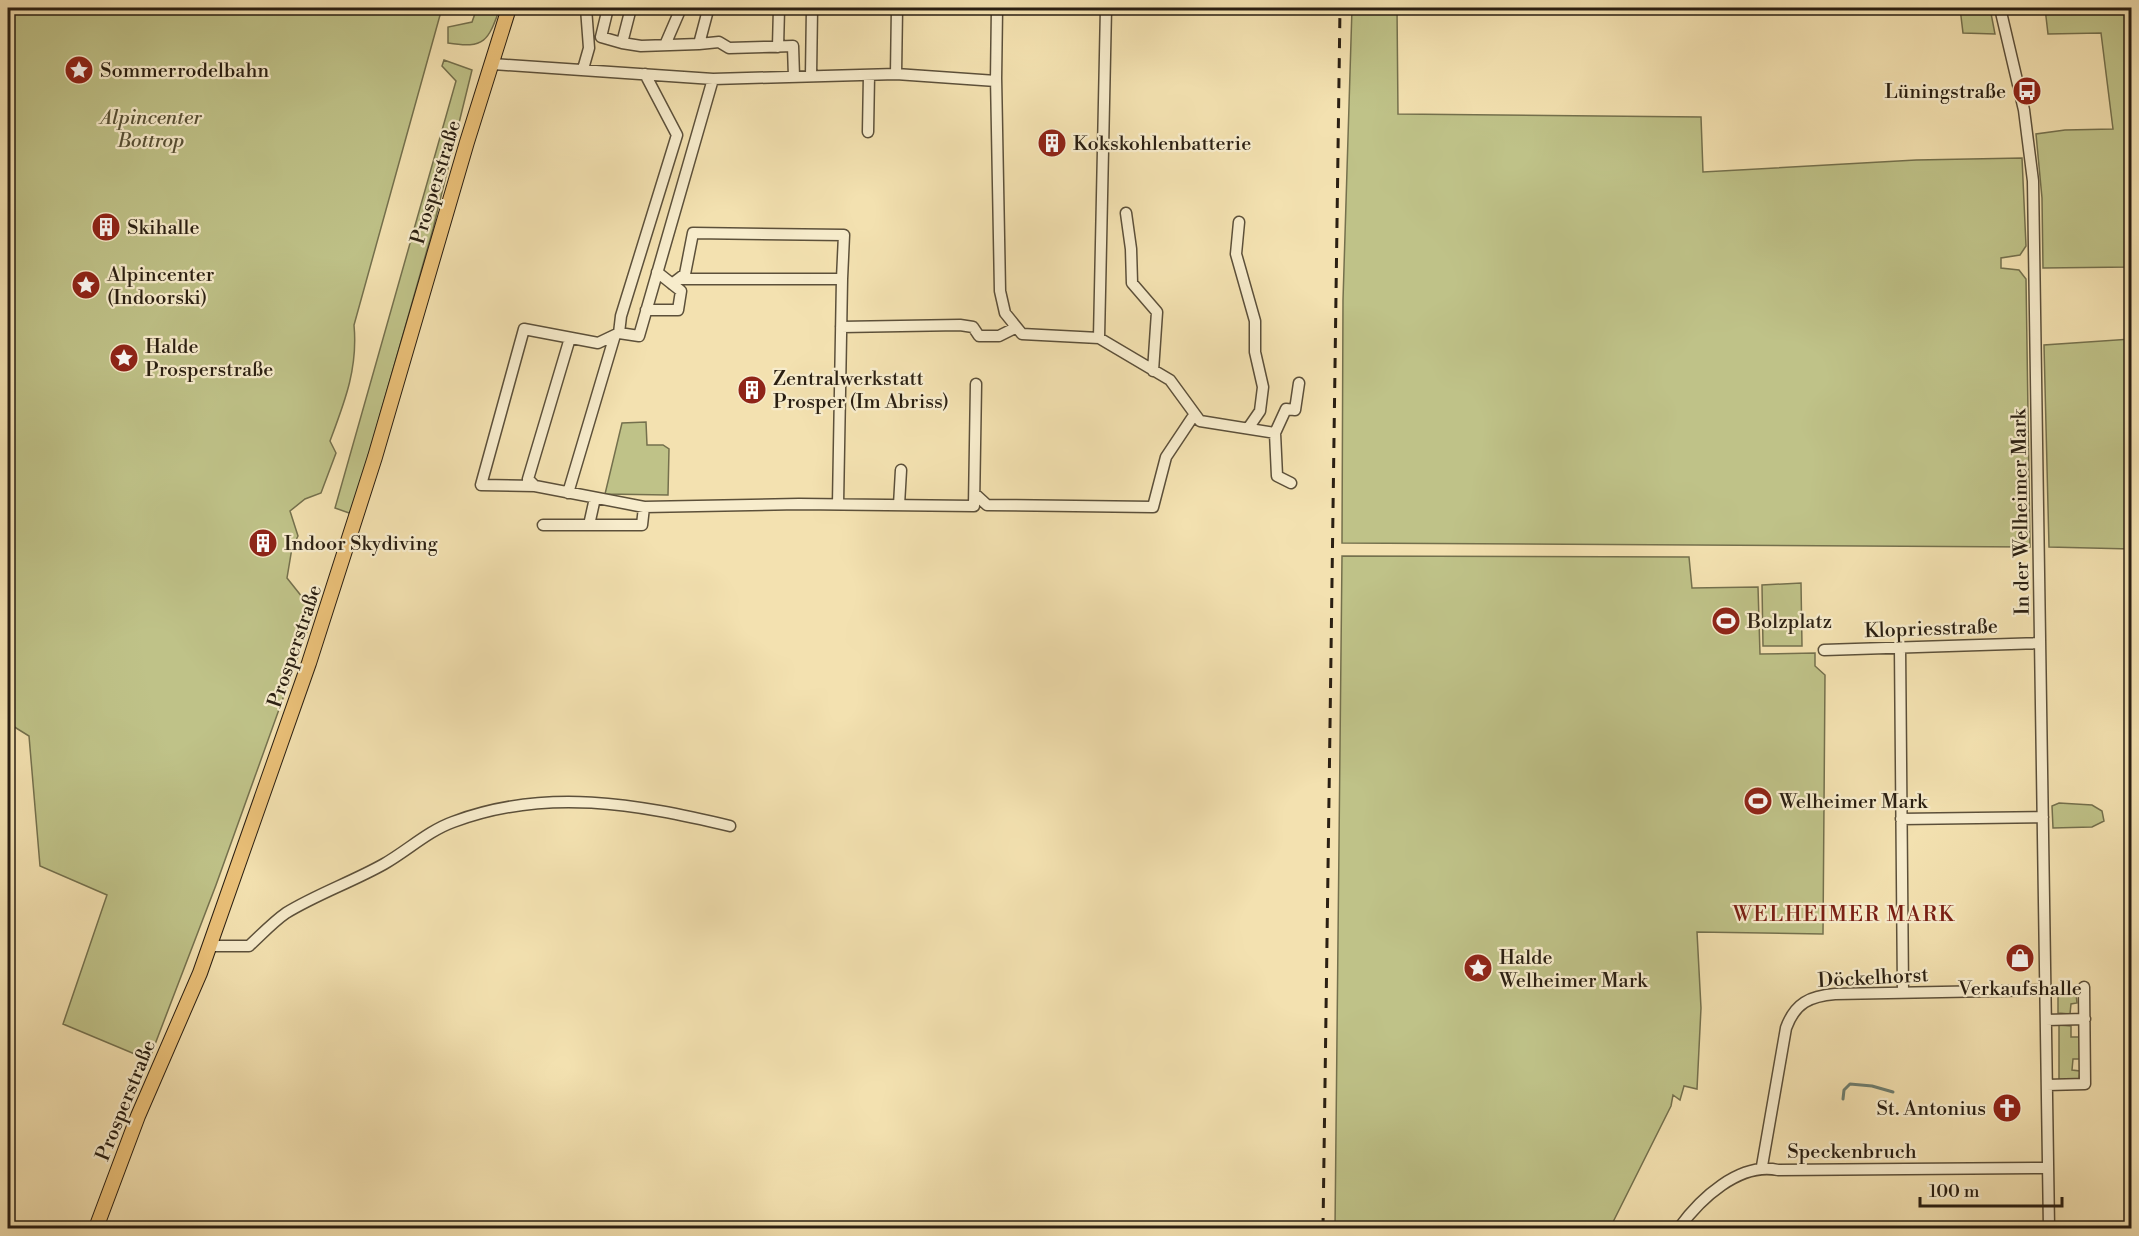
<svg xmlns="http://www.w3.org/2000/svg" width="2139" height="1236" font-family="'Libre Bodoni',serif">
	<style>
		.green { fill: #bfc288; stroke: #74704d; stroke-width: 1.5 }
		.lines { fill: none; stroke-linecap: round; stroke-linejoin: round }
		.stream { stroke: #6e7e70; stroke-width: 3 }
		.minor-casing { stroke: #5c503a; stroke-width: 13 }
		.major-casing { stroke: #2a1f12; stroke-width: 16 }
		.minor { stroke: #f7eccc; stroke-width: 10 }
		.major { stroke: #eac078; stroke-width: 14 }
		.rail { stroke: #2a1f12; stroke-width: 3; stroke-dasharray: 10 10; stroke-linecap: butt }
		.labels { text-anchor: middle; stroke-width: 4.5; stroke-linejoin: round; paint-order: stroke }
		.poi-label { font-size: 20px; fill: #2a1f12; stroke: #f7eccc; text-anchor: start }
		.park-label { font-size: 20px; font-style: italic; fill: #575035; stroke: #f7eccc }
		.street-label { font-size: 20px; fill: #2a1f12; stroke: #f7eccc }
		.neighbourhood-label { font-size: 21px; letter-spacing: 1.5px; fill: #7a1f14; stroke: #f7eccc }
	</style>
	<rect width="100%" height="100%" fill="#f3e1b0"/>
	<filter id="stains"><feTurbulence type="fractalNoise" baseFrequency=".00333" numOctaves="4"/><feColorMatrix values="0 0 0 0 .2 0 0 0 0 .09 0 0 0 0 .02 0 0 0 .5 -.17"/></filter>
	<radialGradient id="worn" r=".72"><stop offset=".6" stop-color="#630" stop-opacity="0"/><stop offset="1" stop-color="#630" stop-opacity=".3"/></radialGradient>
	<path class="green" d="M8,8H442L354,325C358,368 345,401 330,441L336,453L321,493L305,499L290,511L298,536L292,548L287,578L314,612L216,885L149,1060L63,1024L107,895L40,866L29,736L8,723Z
		M477,8H500C488,41 485,49 448,43V27L472,22Z
		M1352,8H1397L1398,114L1701,117L1703,172L1916,160L2022,158L2026,246L2020,255L2001,258V268L2019,270L2026,279L2030,547L1342,543L1343,300Z
		M1960,8H1990L1995,34L1963,33Z
		M2045,8H2131V267L2043,268L2042,198L2036,134L2065,130L2113,129L2101,33L2048,34Z
		M444,60L472,70L433,229L352,514L335,508L456,81L442,66Z
		M2131,339V549L2049,547L2044,345Z
		M646,422L647,445H663L669,449L668,495L605,494L622,423Z
		M1342,556L1689,557L1692,588L1758,587L1760,654L1815,653V666L1825,675L1823,934L1697,932L1701,1008L1697,1089L1684,1086L1680,1100L1673,1095L1671,1106L1610,1228H1335Z
		M1801,583L1802,646H1763L1762,585Z
		M2059,803L2092,805L2102,811L2104,821L2092,827L2053,828L2052,806Z
		M2076,994L2077,1003L2071,1004L2070,1014L2058,1013V995Z
		M2059,1025L2071,1026V1037H2080V1059H2073L2072,1070L2080,1071L2079,1079L2059,1080Z"/>
	<g class="lines">
		<path class="stream" d="M1843,1099L1844,1090L1850,1084L1872,1086L1893,1092"/>
		<g class="minor-casing">
			<path id="minor" d="M608,8L601,37L622,43L631,8
				M1106,8L1099,338L1170,380L1200,421L1275,433L1286,409L1295,410L1299,383
				M2000,8L2024,110L2033,181L2049,1228
				M622,43L641,46L699,44L708,10L706,8
				M699,44L719,42L729,48L793,46L794,77
				M665,45L681,8
				M778,47L779,8
				M493,64L713,79L896,74L996,81L997,8
				M583,69L589,48L586,8
				M896,74L897,8
				M811,76L812,8
				M996,76L1000,291L1005,313L1022,334L1099,338
				M868,132L869,75
				M1126,213L1131,249L1132,283L1157,312L1153,371
				M1239,222L1236,254L1255,321V352L1263,387L1260,411L1249,427
				M672,284L685,274L693,233L844,235L842,279H679
				M646,310H678L681,291L657,272
				M841,327L960,325L973,327L979,336H999L1015,328
				M619,333L621,316L677,135L645,74
				M570,338L528,479L535,486L644,507L799,504L974,506L976,384
				M1275,433L1277,476L1291,483
				M535,486L481,485L524,329L598,343L619,333L639,336L713,79
				M568,493L615,335
				M975,494L987,505L1153,507L1166,457L1194,415
				M838,504L842,279
				M899,505L901,470
				M543,525H642L644,507
				M589,525L595,498
				M1900,647L1903,992
				M1824,650L2039,643
				M1901,819L2043,817
				M209,946H249C261,935 273,922 286,913C317,894 352,882 384,864C407,851 428,831 453,822C546,787 637,804 730,826
				M2046,1020L2085,1019
				M2047,1085L2085,1084L2084,987
				M1762,1166L1786,1028C1795,1003 1810,996 1835,994L2046,990
				M1679,1228C1700,1199 1739,1162 1778,1170L2048,1168"/>
		</g>
		<g class="major-casing">
			<path id="major" d="M96,1228L138,1116L200,973L309,663L375,457L467,142L509,8"/>
		</g>
		<use href="#minor" class="minor"/>
		<use href="#major" class="major"/>
		<path class="rail" d="M1323,1228L1340,8"/>
	</g>
	<defs>
		<g id="sight-disc" transform="scale(1.5)"><circle r="9.5" fill="#8f2418" stroke="#f7eccc"/><path d="M0-6L1.8-2.2L6-1.7L2.9 1.2L3.7 5.4L0 3.3L-3.7 5.4L-2.9 1.2L-6-1.7L-1.8-2.2Z" fill="#fff"/></g>
		<g id="bus-disc" transform="scale(1.5)"><circle r="9.5" fill="#8f2418" stroke="#f7eccc"/><path d="M-5-6H5V4H4V6H2V4H-2V6H-4V4H-5ZM-3.5-4V0h7V-4ZM-3.5 1.2v1.5H-2V1.2ZM2 1.2v1.5H3.5V1.2Z" fill="#fff"/></g>
		<g id="building-disc" transform="scale(1.5)"><circle r="9.5" fill="#8f2418" stroke="#f7eccc"/><path d="M-4-6H4V6H1V3H-1V6H-4ZM-2.5-4.3h1.7v1.8h-1.7ZM.8-4.3h1.7v1.8H.8ZM-2.5-1h1.7V.8h-1.7ZM.8-1h1.7V.8H.8Z" fill="#fff"/></g>
		<g id="stadium-disc" transform="scale(1.5)"><circle r="9.5" fill="#8f2418" stroke="#f7eccc"/><path d="M0-5a6.5 5 0 1 0 0 10a6.5 5 0 1 0 0-10ZM-3.5-1.8h7v3.6h-7Z" fill="#fff"/></g>
		<g id="shop-disc" transform="scale(1.5)"><circle r="9.5" fill="#8f2418" stroke="#f7eccc"/><path d="M-5-2.5h2.3a2.7 3.5 0 0 1 5.4 0H5L5.5 6h-11ZM-1.5-2.5h3a1.5 2.3 0 0 0-3 0Z" fill="#fff"/></g>
		<g id="church-disc" transform="scale(1.5)"><circle r="9.5" fill="#8f2418" stroke="#f7eccc"/><path d="M-1.2-6h2.4v3.5h3.3v2.4h-3.3V6h-2.4V-.1h-3.3v-2.4h3.3Z" fill="#fff"/></g>
	</defs>
	<g fill-rule="evenodd">
		<use href="#sight-disc" x="79" y="70"/>
		<use href="#bus-disc" x="2027" y="91"/>
		<use href="#building-disc" x="1052" y="143"/>
		<use href="#building-disc" x="106" y="227"/>
		<use href="#sight-disc" x="86" y="285"/>
		<use href="#sight-disc" x="124" y="358"/>
		<use href="#building-disc" x="752" y="390"/>
		<use href="#building-disc" x="263" y="543"/>
		<use href="#stadium-disc" x="1726" y="621"/>
		<use href="#stadium-disc" x="1758" y="801"/>
		<use href="#shop-disc" x="2020" y="958"/>
		<use href="#sight-disc" x="1478" y="968"/>
		<use href="#church-disc" x="2007" y="1108"/>
	</g>
	<g class="labels">
		<g class="poi-label">
			<text x="100" y="77">Sommerrodelbahn</text>
			<text x="2006" y="98" text-anchor="end">Lüningstraße</text>
			<text x="1073" y="150">Kokskohlenbatterie</text>
			<text x="127" y="234">Skihalle</text>
			<text x="107" y="281">Alpincenter<tspan x="107" dy="23">(Indoorski)</tspan></text>
			<text x="145" y="353">Halde<tspan x="145" dy="23">Prosperstraße</tspan></text>
			<text x="773" y="385">Zentralwerkstatt<tspan x="773" dy="23">Prosper (Im Abriss)</tspan></text>
			<text x="284" y="550">Indoor Skydiving</text>
			<text x="1747" y="628">Bolzplatz</text>
			<text x="1779" y="808">Welheimer Mark</text>
			<text x="1499" y="964">Halde<tspan x="1499" dy="23">Welheimer Mark</tspan></text>
			<text x="2020" y="995" text-anchor="middle">Verkaufshalle</text>
			<text x="1986" y="1115" text-anchor="end">St. Antonius</text>
		</g>
		<g class="park-label">
			<text x="151" y="124">Alpincenter<tspan x="151" dy="23">Bottrop</tspan></text>
		</g>
		<g class="street-label">
			<text transform="translate(435 182) rotate(-73)" y="7">Prosperstraße</text>
			<text transform="translate(2020 512) rotate(-91)" y="7">In der Welheimer Mark</text>
			<text transform="translate(1931 628) rotate(-2)" y="7">Klopriesstraße</text>
			<text transform="translate(294 646) rotate(-71)" y="7">Prosperstraße</text>
			<text transform="translate(1873 977) rotate(-3)" y="7">Döckelhorst</text>
			<text transform="translate(125 1100) rotate(-68)" y="7">Prosperstraße</text>
			<text x="1852" y="1158">Speckenbruch</text>
		</g>
		<g class="neighbourhood-label">
			<text x="1844" y="921">WELHEIMER MARK</text>
		</g>
	</g>
	<rect width="2139" height="1236" fill="none" stroke="#f3e1b0" stroke-width="30"/>
	<rect x="9" y="9" width="2121" height="1218" fill="none" stroke="#2a1f12" stroke-width="3"/>
	<rect x="15" y="15" width="2109" height="1206" fill="none" stroke="#2a1f12" stroke-width="1.5"/>
	<path d="M1920 1197v9h142v-9" fill="none" stroke="#2a1f12" stroke-width="3"/>
	<text x="1929" y="1197" font-size="18" fill="#2a1f12" stroke="#f7eccc" stroke-width="4.5" paint-order="stroke">100 m</text>
	<rect width="100%" height="100%" filter="url(#stains)"/>
	<rect width="100%" height="100%" fill="url(#worn)"/>
</svg>
